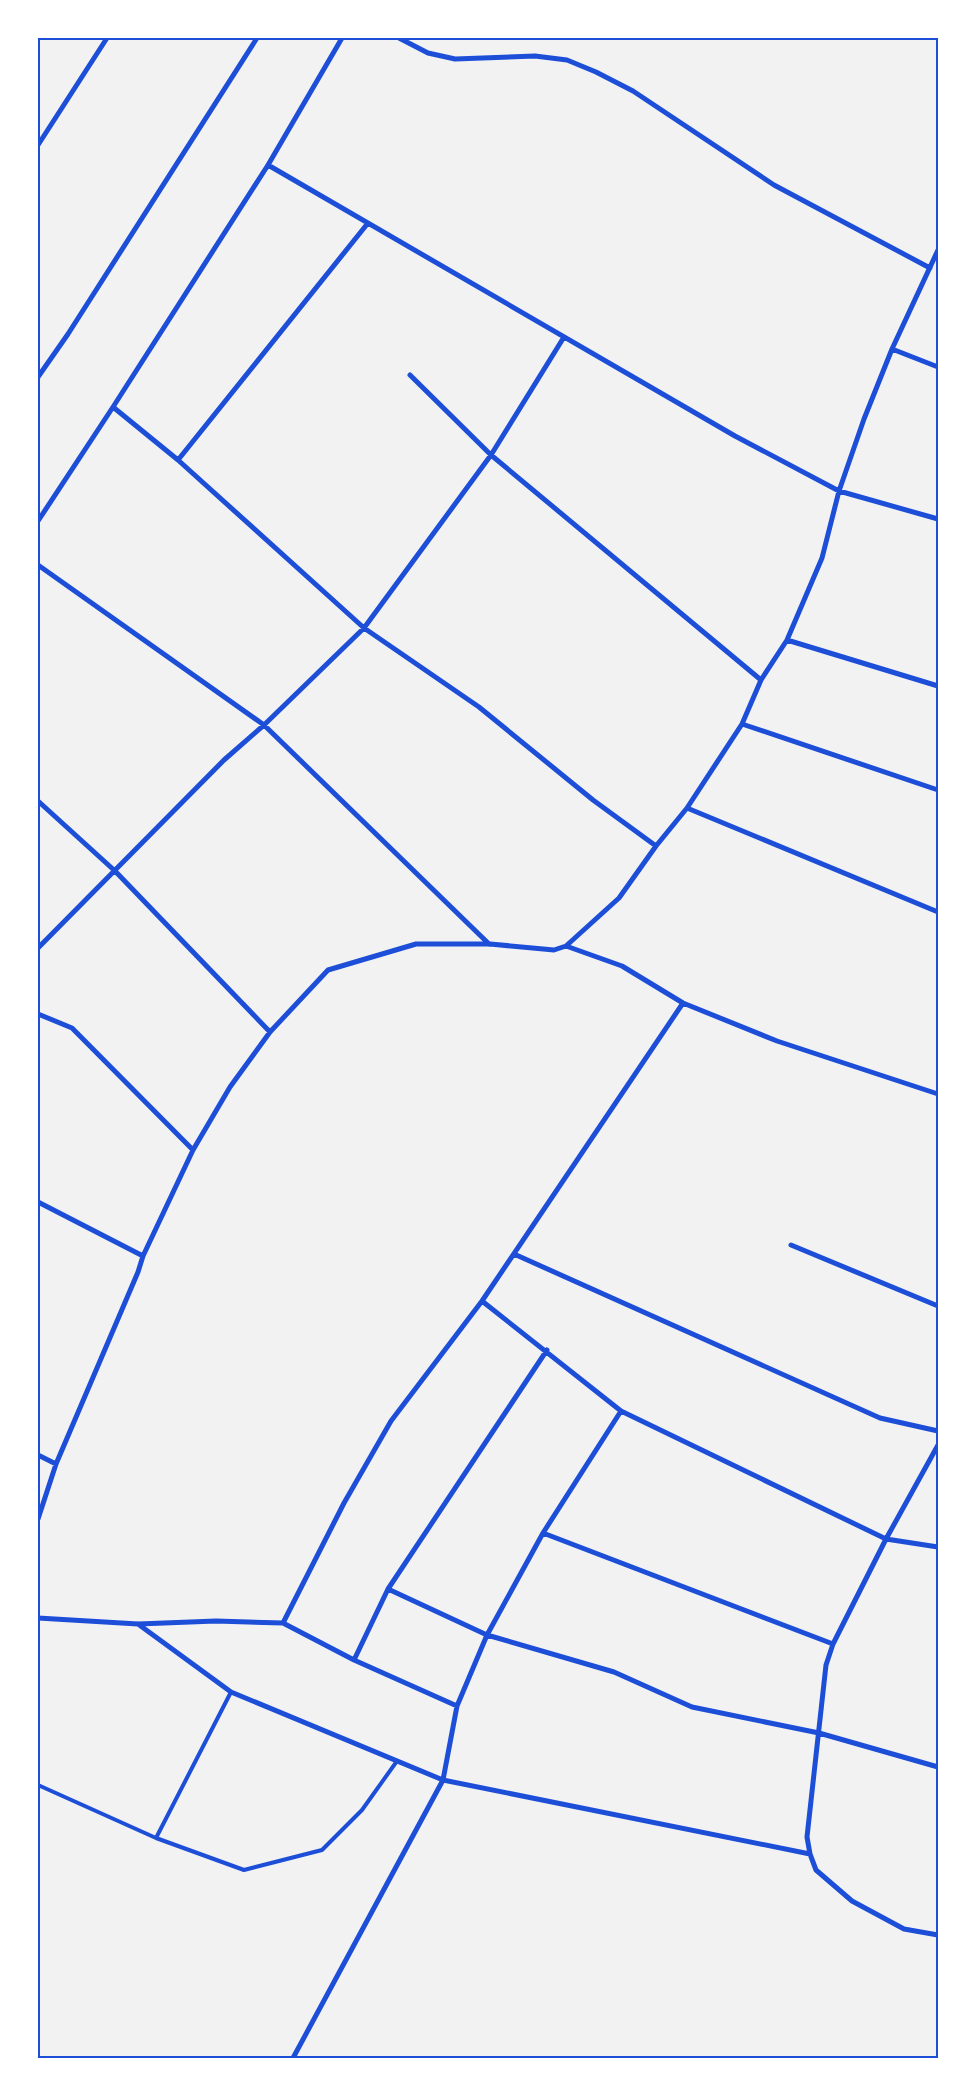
<svg xmlns="http://www.w3.org/2000/svg" width="976" height="2096" font-family="'Crimson Pro',serif">
	<style>
		.lines { fill: none; stroke-linecap: round; stroke-linejoin: round }
		.service { stroke: #1d4ed8; stroke-width: 4 }
		.minor { stroke: #1d4ed8; stroke-width: 5 }
		.neatline { fill: none; stroke: #1d4ed8; stroke-width: 2 }
	</style>
	<rect width="100%" height="100%" fill="#f2f2f2"/>
	<g class="lines">
		<path class="service" d="M38,1785L156,1838L244,1870L322,1850L362,1810L397,1761
			M156,1838L231,1692"/>
		<path class="minor" d="M342,38L268,165L735,436L839,491L938,519
			M399,38L428,53L455,59L535,56L567,60L596,72L633,91L774,185L930,268
			M38,145L107,38
			M892,349L938,367
			M410,375L491,455L761,680
			M38,377L68,334L257,38
			M113,407L178,460L364,628L479,707L593,800L656,846
			M178,460L368,223
			M38,521L113,407L268,165
			M38,565L264,725L489,944
			M787,640L938,686
			M742,724L938,790
			M38,801L115,871L270,1032
			M687,808L938,912
			M566,946L622,966L683,1003L777,1041L938,1094
			M38,948L224,760L264,725L364,628L491,455L564,337
			M38,1014L72,1028L193,1150
			M38,1202L143,1256
			M791,1245L938,1306
			M514,1254L880,1418L938,1431
			M482,1301L621,1411L886,1539L938,1547
			M938,1445L886,1539L833,1644L826,1665L807,1837L810,1854L816,1870L852,1901L904,1929L938,1935
			M38,1455L56,1464
			M38,1519L56,1464L138,1272L143,1256L193,1150L230,1087L270,1032L328,970L416,944H490L554,950L566,946L619,898L656,846L687,808L742,724L761,680L787,640L822,558L839,491L864,419L892,349L938,250
			M543,1533L833,1644
			M388,1589L487,1635L614,1672L692,1707L819,1733L938,1767
			M38,1618L138,1624L216,1621L283,1623L354,1660L457,1706
			M283,1623L344,1503L391,1421L482,1301L683,1003
			M138,1624L231,1692L443,1780L810,1854
			M354,1660L388,1589L547,1350
			M293,2058L443,1780L457,1706L487,1635L543,1533L621,1411"/>
	</g>
	<rect width="976" height="2096" fill="none" stroke="#ffffff" stroke-width="78"/>
	<rect x="39" y="39" width="898" height="2018" class="neatline"/>
</svg>
